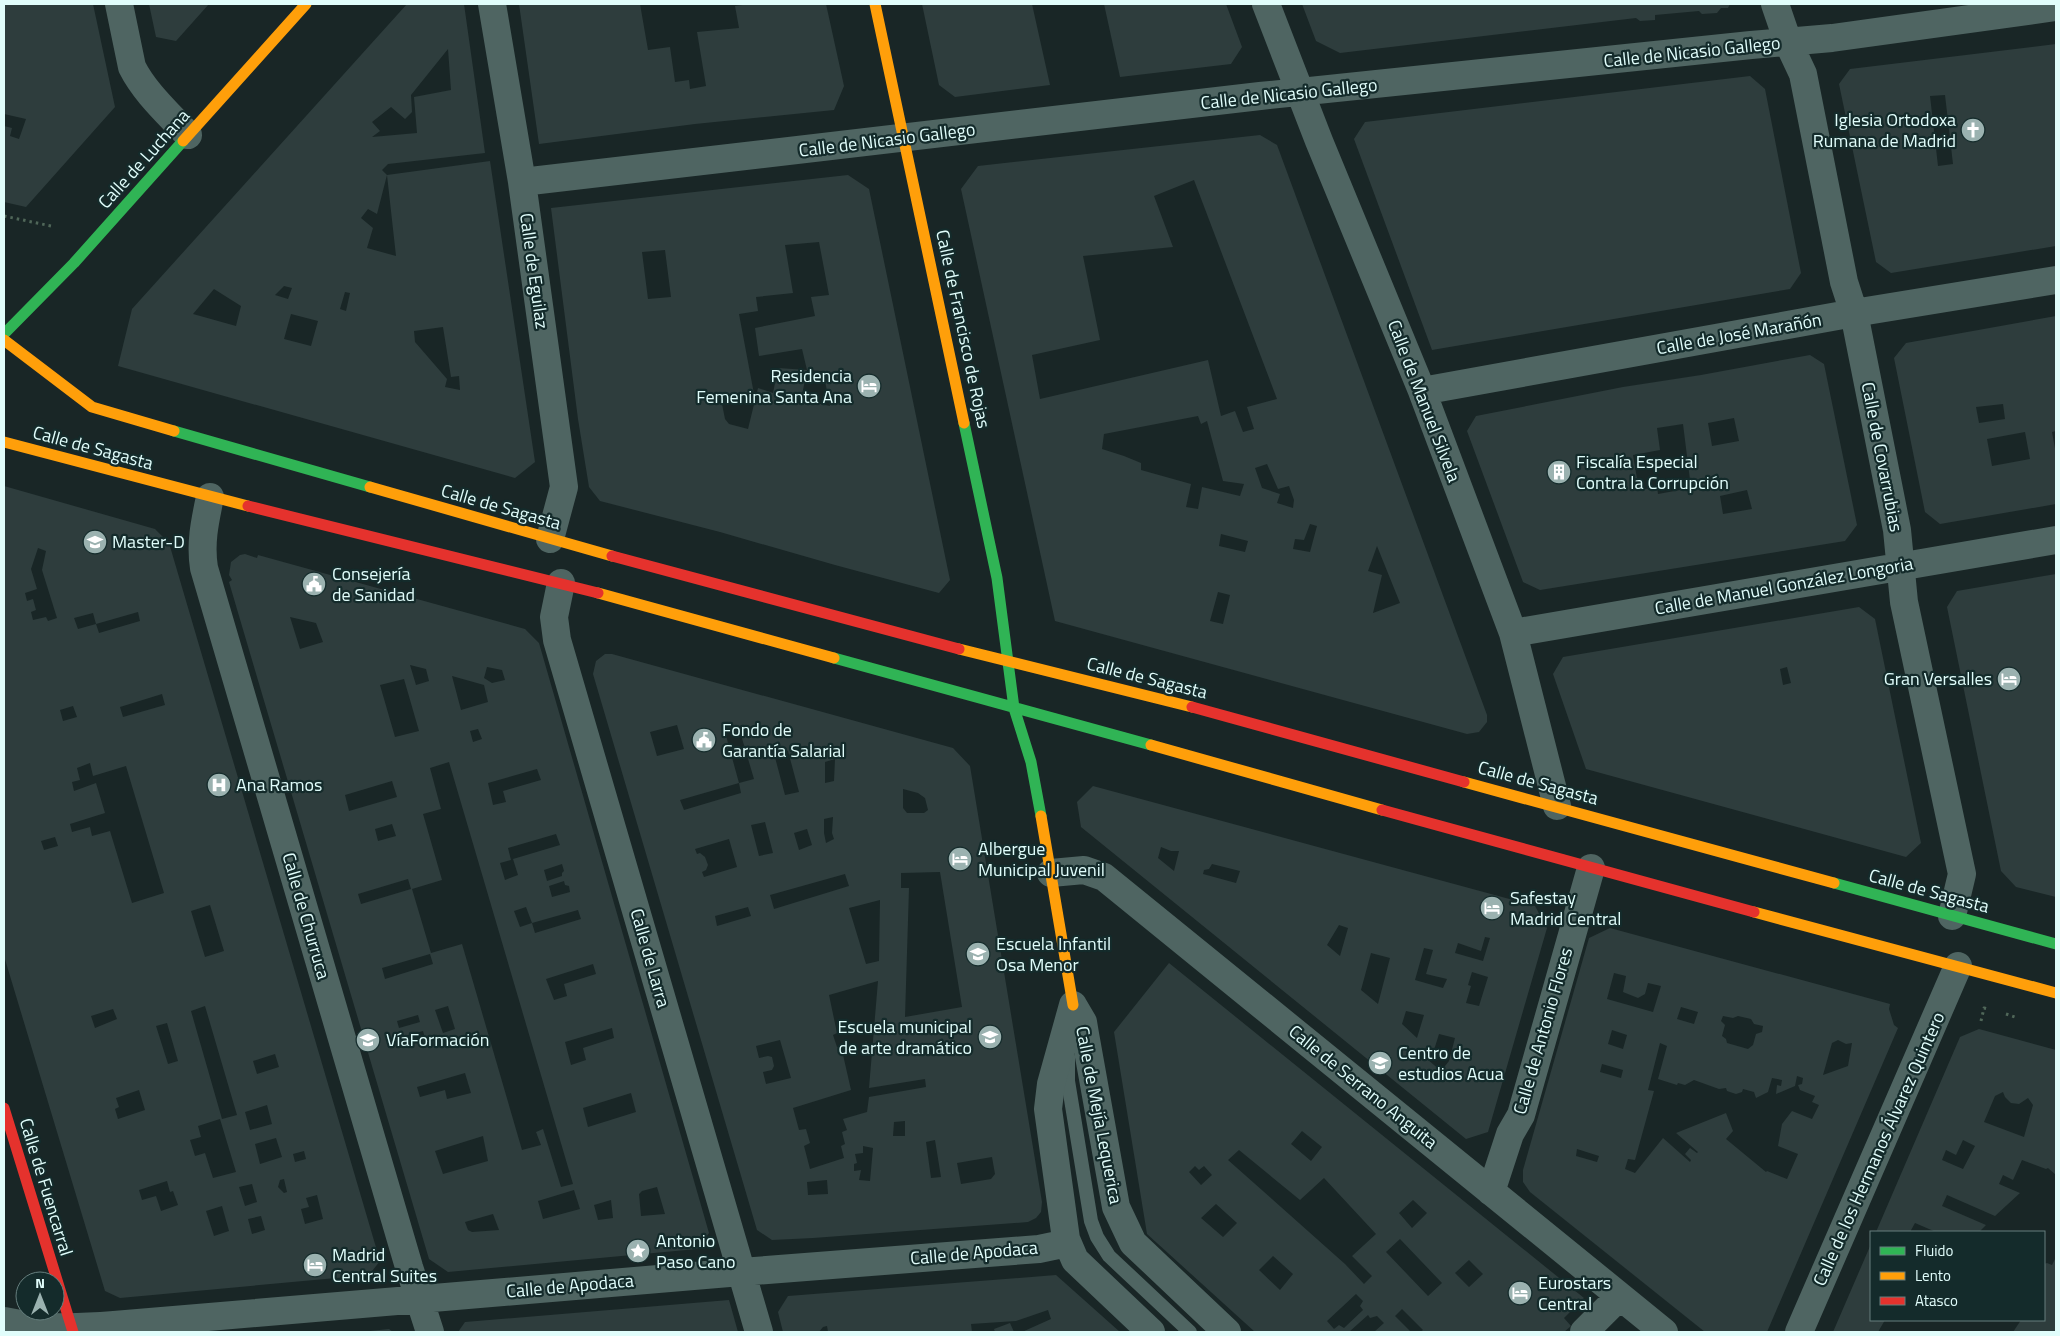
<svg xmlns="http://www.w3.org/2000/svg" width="2060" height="1336" font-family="'Titillium Web',sans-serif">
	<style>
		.building { fill: #2e3d3d; fill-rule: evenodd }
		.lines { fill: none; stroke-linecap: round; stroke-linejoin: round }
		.path { stroke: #506759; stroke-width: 3; stroke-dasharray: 2.5 4; stroke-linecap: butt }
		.lane { stroke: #4f6562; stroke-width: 14 }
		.street { stroke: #4f6562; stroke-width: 28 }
		.fast { stroke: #30b455; stroke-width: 11 }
		.slow { stroke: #ff9f0a; stroke-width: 11 }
		.jam { stroke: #e5322d; stroke-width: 11 }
		.labels { text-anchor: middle; stroke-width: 4.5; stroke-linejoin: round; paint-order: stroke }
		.street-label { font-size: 18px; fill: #e1fdfb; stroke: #142b2b }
		.poi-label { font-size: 18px; fill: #e1fdfb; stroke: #142b2b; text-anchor: start }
	</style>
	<rect width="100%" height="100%" fill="#192626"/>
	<path class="building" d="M4,4H93L115,107L26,207L4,202V126L12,128L10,136L19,139L26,119L4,114Z
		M149,4H209L176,41L156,37Z
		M407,4H464L485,153L388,164L382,170L387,175L377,214L368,209L361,218L373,228L367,248L396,256L387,175L490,161L535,462L515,478L118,366L132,309ZM448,49L451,90L414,97L417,133L372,137L380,131L372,122L391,107L405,119L412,112L411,95ZM284,286L292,288L288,299L275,295ZM214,289L241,306L236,326L193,314ZM345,292L350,293L346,311L340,309ZM291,314L318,321L311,346L284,339ZM443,327L451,377L459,376L460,390L445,387L447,379L415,342L414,331Z
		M519,4H640L648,50L670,47L675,82L689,80L690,89L706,86L697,32L739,28L735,6L750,4H826L844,86L834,110L695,124L539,144Z
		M922,4H1032L1050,85L955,97L939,85Z
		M1104,4H1226L1242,47L1231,64L1120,77Z
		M1302,4H1730L1728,8H1721L1717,13L1702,14L1699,11L1655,15V20L1640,21L1636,18L1340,53L1316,41Z
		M2056,44V246L1891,273L1876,262L1839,84L1850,69ZM1945,95L1953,164L1938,166L1930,96Z
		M1750,76L1765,89L1801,273L1790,289L1432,350L1354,139L1365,122Z
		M1260,135L1277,145L1487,715V722L1479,732L1467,734L1055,621L961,189L978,166ZM1194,180L1277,399L1247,407L1254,429L1243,432L1235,411L1221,416L1208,360L1040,399L1032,355L1100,340L1083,256L1173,247L1154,196ZM1198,416L1201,424L1207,421L1223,481L1244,484L1240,496L1202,487L1198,509L1186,507L1191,484L1141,470V463L1124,456L1102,449L1104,434ZM1267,464L1278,489L1289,486L1294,500L1293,508L1277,503L1280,494L1262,488L1255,468ZM1310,524L1317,526L1310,552L1293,549L1295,539L1304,540ZM1221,534L1248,541L1245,552L1219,546ZM1377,546L1400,603L1373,613L1382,575L1368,571ZM1218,592L1230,595L1223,624L1210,621Z
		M848,175L869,189L950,580L939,593L835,565L720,532L600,501L589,487L578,419L551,208ZM819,242L829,295L811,297L815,316L755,328L759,356L802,349L807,370L778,368L773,393L758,388L748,429L729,424L725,419L721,399L754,394L739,314L758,311L756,297L793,293L785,245ZM665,250L671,297L648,299L642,252ZM807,370L823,371L830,406L801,400Z
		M2056,316V395H2055L2056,431L2052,432L2056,454V504L1940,524L1925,512L1894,358L1906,343ZM2003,404L2005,419L1979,423L1976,407ZM2025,432L2030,459L1992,466L1987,439Z
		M1810,355L1824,364L1857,525L1845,541L1540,590L1523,582L1467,431L1476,416L1623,387L1701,375ZM1734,418L1739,441L1712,446L1708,423ZM1683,424L1691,488L1658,494L1657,487L1639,490L1633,455L1660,450L1657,428ZM1747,490L1752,509L1723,514L1720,496Z
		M4,486L155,529L169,543L380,1261L369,1275L120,1298L105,1291L4,956ZM38,548L46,551L42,570L57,618L48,621L46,617L33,620L31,612L36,610L33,599L27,601L25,593L37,589L31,569ZM138,612L140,621L99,633L96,624L78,629L74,618L93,613L96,624ZM162,694L165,705L123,717L120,707ZM73,706L77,717L63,721L60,710ZM90,763L93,776L126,766L164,893L132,903L110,831L92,836L90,827L72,832L70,824L105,813L96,783L74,791L72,782L80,780L77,768ZM55,837L58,846L44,850L41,841ZM210,905L224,951L205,957L191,911ZM205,1006L237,1115L222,1119L191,1011ZM113,1009L117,1019L95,1028L91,1016ZM167,1023L178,1061L168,1064L156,1026ZM275,1054L279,1067L257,1074L253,1061ZM139,1090L145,1110L118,1119L115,1109L119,1107L116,1098ZM267,1105L272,1124L250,1130L245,1112ZM220,1119L236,1172L213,1178L205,1153L195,1156L190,1140L201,1137L198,1126ZM276,1138L282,1157L260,1164L255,1144ZM304,1151L306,1159L295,1162L293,1154ZM284,1179L287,1192L284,1193L278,1187L280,1180ZM167,1181L170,1192L173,1191L178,1205L161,1211L156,1196L142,1200L139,1190ZM252,1184L257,1202L245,1206L239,1187ZM317,1195L323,1219L305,1224L301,1209L309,1207L306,1198ZM222,1206L229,1231L214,1236L206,1211ZM261,1216L265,1230L252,1234L248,1219Z
		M245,554L257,558L258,555L525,629L539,643L709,1233L697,1249L448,1272L429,1259L229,582L232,580L229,575L231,562L240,555ZM290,617L316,623L323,642L300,649ZM410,665L426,669L429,681L416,685ZM487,667L502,670L505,680L492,683L484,678ZM452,676L484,685L488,702L461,710ZM404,679L419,731L395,737L380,685ZM478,729L482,739L473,742L470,731ZM449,762L573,1184L561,1187L543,1129L536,1132L541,1145L522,1150L462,944L431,953L412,889L442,880L423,814L441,809L430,768ZM537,769L541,780L503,791L506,802L493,805L488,783ZM392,781L397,797L349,811L345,795ZM392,824L396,836L378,841L375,829ZM556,834L560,845L513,859L518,875L505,880L500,863L511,860L508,848ZM562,864L564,871L562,873V876L547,881L544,870ZM408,879L411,889L361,904L358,894ZM564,881L565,885L569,886L570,892L552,897L549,886ZM526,907L532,923L578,910L581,919L535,933L532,923L520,927L514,911ZM430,954L433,964L385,979L382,968ZM593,964L596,974L564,984L567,996L554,1000L546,979ZM448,1006L455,1029L443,1033L435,1010ZM418,1015L420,1022L399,1028L397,1021ZM612,1028L614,1038L583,1048L586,1060L571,1065L565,1042ZM423,1031L425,1038L404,1044L402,1037ZM465,1073L471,1093L447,1099L445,1090L420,1097L417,1087ZM631,1093L636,1112L588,1127L583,1108ZM483,1136L488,1161L443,1174L435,1151ZM657,1187L665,1214L641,1216L639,1194L642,1191ZM574,1190L580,1209L543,1219L538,1201ZM611,1200L613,1218L598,1220L594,1205ZM493,1214L499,1230L472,1232L468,1230L465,1222Z
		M2056,574V897L2016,887L2001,871L1947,607L1957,591Z
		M1859,607L1875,619L1921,843L1906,857L1586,769L1553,674L1563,657ZM1787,667L1791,683L1783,685L1780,669Z
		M605,654H612L953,748L970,766L1042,1202L1041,1212L1036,1218L1028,1222L813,1238L772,1240L757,1230L593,674L596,661ZM677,725L684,749L657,756L650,732ZM725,732L741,735L754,779L739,783L741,793L684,810L680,800L739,783ZM772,746L788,751L799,792L785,795ZM835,759L834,781L825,783V762ZM903,789L918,793L925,798L928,810L924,813H907L903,808ZM833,817L832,833L834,839L826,843L824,833V819ZM765,822L773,853L759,856L751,825ZM807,829L812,845L799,850L794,833ZM729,839L737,867L704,877L702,872L706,870L708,865L705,857L700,853L697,854L695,849ZM940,872L962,1007L905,1017L909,888H901V873ZM845,874L849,886L774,909L770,895ZM880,900L879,961L866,964L849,908ZM748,907L751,916L717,926L715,916ZM878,981L869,1088L925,1079L926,1087L869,1097L867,1112L843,1119L847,1130L842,1132L845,1144L841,1146L844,1158L810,1169L804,1146L810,1143L806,1129L799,1130L793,1108L851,1090L841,1046L837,1047L833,1035L837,1033L829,995ZM780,1040L791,1078L766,1084L763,1072L772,1070L774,1066L772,1057L768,1056L759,1058L756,1046ZM905,1121V1136H893L894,1122ZM935,1140L941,1177L931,1178L926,1142ZM863,1146L873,1148L870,1181L859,1180L861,1170L854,1171V1164L857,1163L855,1154L863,1153ZM992,1157L995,1174L991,1179L961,1184L957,1163ZM827,1180L828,1194L808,1195L807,1182Z
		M1093,786L1535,906L1547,928L1488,1132L1466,1139L1081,827L1077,802ZM1161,847L1171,851H1179L1174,871L1158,858ZM1212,864L1240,871L1236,883L1203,874L1204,870L1209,869ZM1339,925L1348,928L1340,956L1327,945ZM1485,937L1490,938L1483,961L1455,953L1458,943L1481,951ZM1424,948L1433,950L1426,974L1447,979L1443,988L1415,980ZM1371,953L1390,958L1378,1004L1361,990ZM1472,972L1488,977L1479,1006L1466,1003L1471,986L1468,985ZM1406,1011L1424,1015L1417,1038L1402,1024ZM1439,1034L1455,1038L1449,1061L1441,1071L1427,1059L1434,1050Z
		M1610,928L1890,1004L1889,1009L1894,1025L1898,1028L1767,1332H1705L1530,1192L1523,1182V1170L1589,938ZM1614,973L1626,976L1623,992L1638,998L1645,994L1648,983L1661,986L1653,1012L1607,999ZM1681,1007L1698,1012L1694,1024L1677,1019ZM1723,1016L1733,1018L1738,1016L1751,1019L1754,1024L1763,1026L1762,1032L1756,1034L1753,1045L1748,1049L1727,1043L1726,1039L1722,1036L1725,1025L1721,1021ZM1612,1030L1627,1035L1623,1049L1608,1044ZM1838,1040L1846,1044L1852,1043L1848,1066L1823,1075L1832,1043ZM1660,1043L1667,1046L1658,1079L1677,1085L1678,1083L1685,1085L1694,1080L1719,1089L1726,1088L1727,1091L1736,1094L1742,1092L1743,1089L1754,1092L1756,1098L1768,1092L1772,1078L1782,1080L1781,1086L1777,1085L1776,1094L1795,1086L1797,1076L1803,1078L1802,1084L1798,1085L1800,1090L1815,1096L1812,1102L1819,1105L1812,1119L1792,1111L1782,1124L1778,1146L1798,1154L1787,1179L1767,1171L1766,1172L1726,1139L1733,1131L1726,1113L1676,1133L1698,1152L1697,1153L1690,1148L1685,1154L1691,1160L1690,1162L1663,1138L1635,1173L1625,1169L1628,1159L1635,1160L1654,1091L1648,1090ZM1602,1064L1623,1070L1621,1078L1600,1072ZM1577,1149L1599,1156L1597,1162L1576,1156Z
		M1169,963L1584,1298L1564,1318L1571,1326L1564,1332H1420L1423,1330L1402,1309L1395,1316L1411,1332H1374L1384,1323L1377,1316L1370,1318L1368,1315L1349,1332H1255L1147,1234L1114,1032ZM1302,1131L1322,1147L1311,1161L1291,1144ZM1239,1150L1300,1200L1324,1178L1376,1234L1352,1256L1372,1276L1364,1284L1345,1264L1228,1160ZM1195,1166L1199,1170L1204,1166L1212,1175L1201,1185L1189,1172ZM1413,1200L1427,1213L1412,1228L1399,1213ZM1216,1204L1237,1223L1223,1237L1201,1218ZM1400,1239L1442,1283L1428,1296L1386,1252ZM1273,1256L1293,1274L1280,1290L1259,1270ZM1469,1260L1483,1274L1469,1287L1455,1273ZM1356,1294L1363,1301L1360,1306L1363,1310L1344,1328L1339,1325L1334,1329L1327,1321Z
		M1979,1029L2056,1050V1175L2048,1168L2046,1169L2022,1160L2013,1180L2003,1175L1999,1184L2020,1193L1995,1216L1947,1195L1942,1206L1986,1225L1979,1232H1936L1915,1223L1910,1232H1876L1960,1037ZM2003,1092L2005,1097L2011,1103L2019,1104L2028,1098L2033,1105L2024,1137L1984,1122L1995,1096ZM1963,1140L1975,1146L1963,1169L1942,1160L1946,1150L1956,1155Z
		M1871,1244V1320H1885L1878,1332H1833Z
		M2056,1257V1332H2013L2021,1320H2044V1264L2047,1263L2052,1265Z
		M1056,1275L1120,1332H1022L1051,1319L1048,1310L1016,1321L971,1324L972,1332H828L827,1326L823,1327L819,1332H783L778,1312L788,1296Z
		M729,1300L738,1332H458L465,1322Z
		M1010,1323L1014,1332H995L994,1329Z
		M389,1329L393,1332H370V1331Z"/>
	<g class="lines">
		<path class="path" d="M4,216L51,226
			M2006,1014L2015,1017
			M1981,1021L1984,1008L1988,1009"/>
		<path class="lane" d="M1068,1056V1081L1091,1221L1097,1237L1109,1256L1190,1332"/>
		<path class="street" d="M119,4L132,67C145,93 169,114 188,135
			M492,4L522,182L564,487L550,539
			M1266,4L1319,141L1422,391L1513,633L1557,806
			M1775,4L1788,42L1803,74L1844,282L1854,313L1897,530L1904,602L1962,874L1952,916
			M522,182L1260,96L1751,45L1832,38L2056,7
			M1422,391L1854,313L2056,280
			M210,497C205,521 200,543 204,568L409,1267L430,1332
			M561,583L554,617L557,640L759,1332
			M1513,633L2056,540
			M1051,873L1084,870L1104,877L1664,1332
			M1073,1005L1083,1022L1085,1034L1116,1207L1133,1243L1227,1332
			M1073,1005L1051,1084L1048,1109L1066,1239L1075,1260L1151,1332
			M1491,1192L1510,1134L1521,1115L1591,868
			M4,1321C41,1329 77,1328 114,1325L741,1272L1039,1249L1058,1245L1066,1239
			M1584,1332L1619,1297
			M1799,1332L1958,966"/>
		<path class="fast" d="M4,334L74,263L183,141
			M964,423L997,578L1014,708L1031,762L1041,816
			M174,431L370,487
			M834,658L1151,745
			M1834,883L2056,944"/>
		<path class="slow" d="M875,4L964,423
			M183,141L306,4
			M4,340L92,407L174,431
			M4,442L248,506
			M370,487L612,556
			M598,593L834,658
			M959,649L1192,707
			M1151,745L1382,810
			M1464,782L1834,883
			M1041,816L1073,1005
			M1754,912L2056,993"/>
		<path class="jam" d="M248,506L598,593
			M612,556L959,649
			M1192,707L1464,782
			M1382,810L1754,912
			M4,1108L73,1332"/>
	</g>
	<defs>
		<g id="church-disc" transform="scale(1.25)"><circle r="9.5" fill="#9bb2b0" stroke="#142b2b"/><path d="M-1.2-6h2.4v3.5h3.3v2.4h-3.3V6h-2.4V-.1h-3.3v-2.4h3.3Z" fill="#fff"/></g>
		<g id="hotel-disc" transform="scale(1.25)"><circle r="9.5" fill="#9bb2b0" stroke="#142b2b"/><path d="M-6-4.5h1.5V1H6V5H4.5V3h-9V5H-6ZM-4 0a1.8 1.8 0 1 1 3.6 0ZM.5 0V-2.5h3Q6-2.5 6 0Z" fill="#fff"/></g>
		<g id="building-disc" transform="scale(1.25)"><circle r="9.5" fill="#9bb2b0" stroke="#142b2b"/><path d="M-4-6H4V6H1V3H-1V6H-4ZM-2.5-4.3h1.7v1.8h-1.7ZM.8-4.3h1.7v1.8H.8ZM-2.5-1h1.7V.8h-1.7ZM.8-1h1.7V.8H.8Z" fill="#fff"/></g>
		<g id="school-disc" transform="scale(1.25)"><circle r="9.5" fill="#9bb2b0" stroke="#142b2b"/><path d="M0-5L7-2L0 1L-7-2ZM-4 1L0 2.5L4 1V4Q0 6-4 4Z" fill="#fff"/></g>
		<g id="civic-disc" transform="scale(1.25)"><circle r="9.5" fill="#9bb2b0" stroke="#142b2b"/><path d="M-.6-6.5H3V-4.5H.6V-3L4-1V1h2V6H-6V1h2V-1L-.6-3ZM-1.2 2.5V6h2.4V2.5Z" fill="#fff"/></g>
		<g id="hospital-disc" transform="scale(1.25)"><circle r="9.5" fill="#9bb2b0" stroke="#142b2b"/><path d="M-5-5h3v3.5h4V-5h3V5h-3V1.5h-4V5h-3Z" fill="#fff"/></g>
		<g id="sight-disc" transform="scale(1.25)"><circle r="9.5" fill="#9bb2b0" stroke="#142b2b"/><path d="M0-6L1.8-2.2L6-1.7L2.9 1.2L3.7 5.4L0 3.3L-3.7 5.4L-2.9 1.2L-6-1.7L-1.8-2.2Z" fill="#fff"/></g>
	</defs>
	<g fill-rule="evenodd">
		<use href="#church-disc" x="1973" y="130"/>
		<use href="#hotel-disc" x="869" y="386"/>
		<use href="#building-disc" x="1559" y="472"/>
		<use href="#school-disc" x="95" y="542"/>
		<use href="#civic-disc" x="314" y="584"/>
		<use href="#hotel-disc" x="2009" y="679"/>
		<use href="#civic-disc" x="704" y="740"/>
		<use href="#hospital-disc" x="219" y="785"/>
		<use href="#hotel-disc" x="960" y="859"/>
		<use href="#hotel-disc" x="1492" y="908"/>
		<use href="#school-disc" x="978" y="954"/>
		<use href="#school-disc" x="990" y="1037"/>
		<use href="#school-disc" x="368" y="1040"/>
		<use href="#school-disc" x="1380" y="1063"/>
		<use href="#sight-disc" x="638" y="1251"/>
		<use href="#hotel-disc" x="315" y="1265"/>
		<use href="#hotel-disc" x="1520" y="1293"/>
	</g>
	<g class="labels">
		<g class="street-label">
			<text transform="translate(1692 52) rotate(-6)" y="6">Calle de Nicasio Gallego</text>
			<text transform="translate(1289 94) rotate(-6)" y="6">Calle de Nicasio Gallego</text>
			<text transform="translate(887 140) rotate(-7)" y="6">Calle de Nicasio Gallego</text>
			<text transform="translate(144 159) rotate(-48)" y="6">Calle de Luchana</text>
			<text transform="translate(534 271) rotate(82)" y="6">Calle de Eguilaz</text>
			<text transform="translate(963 329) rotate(78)" y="6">Calle de Francisco de Rojas</text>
			<text transform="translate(1739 334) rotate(-10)" y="6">Calle de José Marañón</text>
			<text transform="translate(1424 401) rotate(69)" y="6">Calle de Manuel Silvela</text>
			<text transform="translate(93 448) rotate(15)" y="6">Calle de Sagasta</text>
			<text transform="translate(1882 457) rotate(79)" y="6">Calle de Covarrubias</text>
			<text transform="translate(501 507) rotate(16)" y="6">Calle de Sagasta</text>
			<text transform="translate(1784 586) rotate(-10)" y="6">Calle de Manuel González Longoria</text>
			<text transform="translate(1147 678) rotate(14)" y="6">Calle de Sagasta</text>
			<text transform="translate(1538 783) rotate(15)" y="6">Calle de Sagasta</text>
			<text transform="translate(1929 891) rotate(15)" y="6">Calle de Sagasta</text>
			<text transform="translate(306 916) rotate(74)" y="6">Calle de Churruca</text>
			<text transform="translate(650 958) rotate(74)" y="6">Calle de Larra</text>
			<text transform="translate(1543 1031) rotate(-74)" y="6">Calle de Antonio Flores</text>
			<text transform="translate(1363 1087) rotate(39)" y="6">Calle de Serrano Anguita</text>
			<text transform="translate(1099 1115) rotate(79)" y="6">Calle de Mejía Lequerica</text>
			<text transform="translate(1879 1149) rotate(-66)" y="6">Calle de los Hermanos Álvarez Quintero</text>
			<text transform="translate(46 1187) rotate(73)" y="6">Calle de Fuencarral</text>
			<text transform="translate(974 1253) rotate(-5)" y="6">Calle de Apodaca</text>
			<text transform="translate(570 1286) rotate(-5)" y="6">Calle de Apodaca</text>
		</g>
		<g class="poi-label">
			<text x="1956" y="126" text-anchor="end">Iglesia Ortodoxa<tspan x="1956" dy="21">Rumana de Madrid</tspan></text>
			<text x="852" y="382" text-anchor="end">Residencia<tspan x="852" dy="21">Femenina Santa Ana</tspan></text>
			<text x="1576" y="468">Fiscalía Especial<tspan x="1576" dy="21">Contra la Corrupción</tspan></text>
			<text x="112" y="548">Master-D</text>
			<text x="332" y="580">Consejería<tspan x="332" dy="21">de Sanidad</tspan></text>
			<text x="1992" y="685" text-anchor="end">Gran Versalles</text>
			<text x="722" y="736">Fondo de<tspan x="722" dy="21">Garantía Salarial</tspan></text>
			<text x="236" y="791">Ana Ramos</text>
			<text x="978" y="855">Albergue<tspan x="978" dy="21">Municipal Juvenil</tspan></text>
			<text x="1510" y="904">Safestay<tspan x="1510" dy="21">Madrid Central</tspan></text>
			<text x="996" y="950">Escuela Infantil<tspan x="996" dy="21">Osa Menor</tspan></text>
			<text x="972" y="1033" text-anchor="end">Escuela municipal<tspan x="972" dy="21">de arte dramático</tspan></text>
			<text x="386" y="1046">VíaFormación</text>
			<text x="1398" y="1059">Centro de<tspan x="1398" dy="21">estudios Acua</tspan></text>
			<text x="656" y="1247">Antonio<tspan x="656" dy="21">Paso Cano</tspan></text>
			<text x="332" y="1261">Madrid<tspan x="332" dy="21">Central Suites</tspan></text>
			<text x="1538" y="1289">Eurostars<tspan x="1538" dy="21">Central</tspan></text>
		</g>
	</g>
	<rect width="2060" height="1336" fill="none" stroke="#e1fdfb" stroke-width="10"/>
	<rect x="1870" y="1231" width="175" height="90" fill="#142b2b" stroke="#667f7e"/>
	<rect x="1880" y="1247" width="25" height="8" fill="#30b455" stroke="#667f7e"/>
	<text x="1915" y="1256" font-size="15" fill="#e1fdfb">Fluido</text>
	<rect x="1880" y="1272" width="25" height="8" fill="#ff9f0a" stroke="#667f7e"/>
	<text x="1915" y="1281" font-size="15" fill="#e1fdfb">Lento</text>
	<rect x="1880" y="1297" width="25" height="8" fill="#e5322d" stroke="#667f7e"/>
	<text x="1915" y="1306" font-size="15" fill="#e1fdfb">Atasco</text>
	<g transform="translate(40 1296)"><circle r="24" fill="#142b2b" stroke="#667f7e"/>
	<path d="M0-4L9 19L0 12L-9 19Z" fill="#9bb2b0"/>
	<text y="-8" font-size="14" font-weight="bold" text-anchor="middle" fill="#e1fdfb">N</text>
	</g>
</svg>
